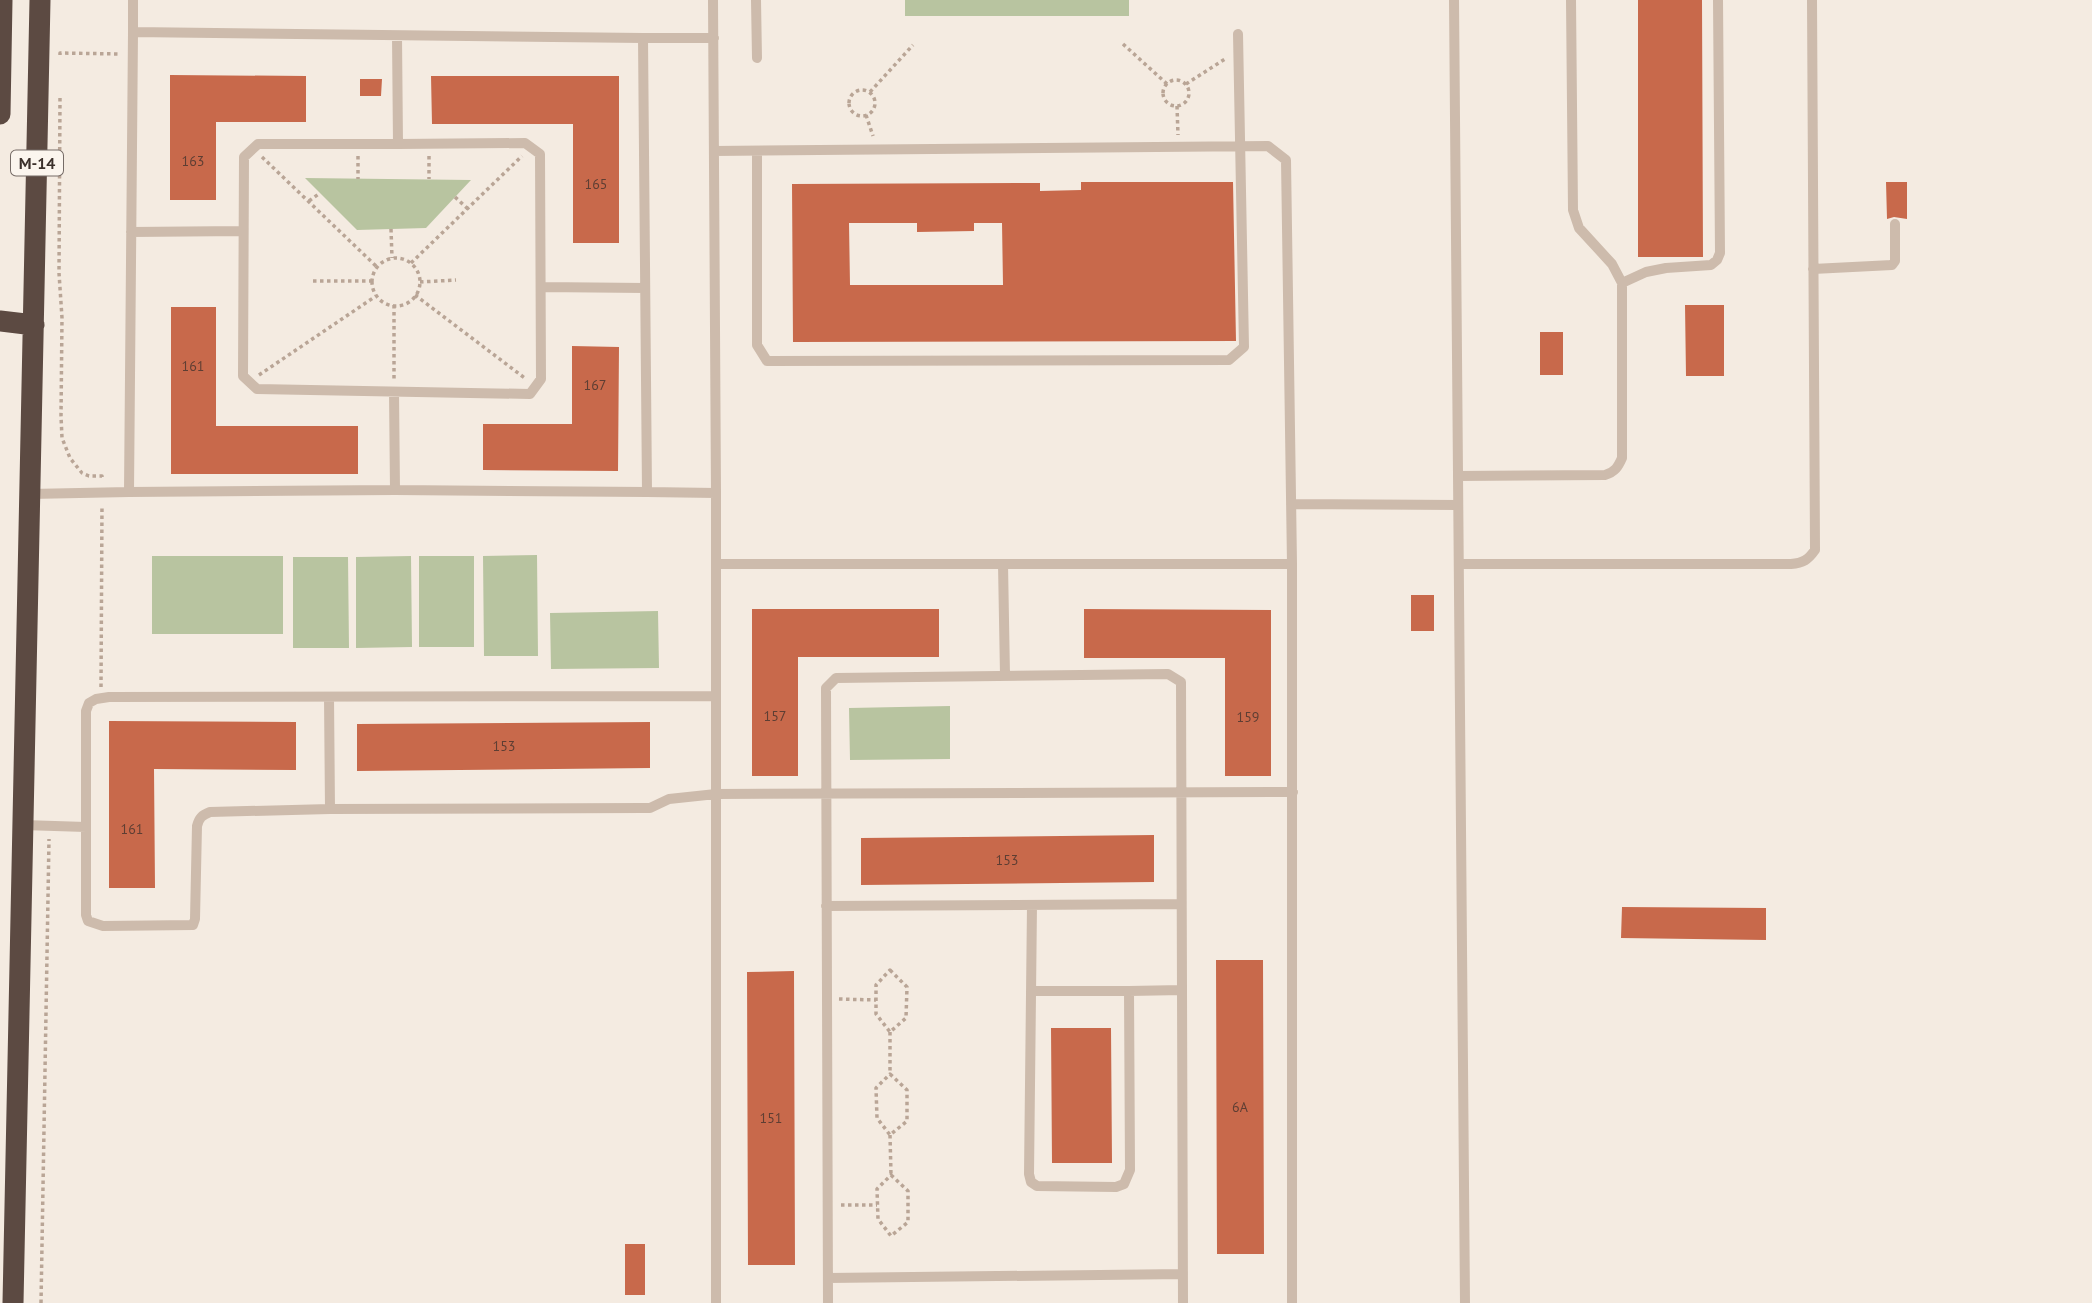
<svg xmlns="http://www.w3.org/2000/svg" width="2092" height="1303" font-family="'PT Sans',sans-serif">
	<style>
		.green { fill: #b8c4a0 }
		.building { fill: #c8694b; fill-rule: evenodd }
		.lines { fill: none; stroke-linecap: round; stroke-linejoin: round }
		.path { stroke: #b9a596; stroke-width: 3.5; stroke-dasharray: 3.5 3.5; stroke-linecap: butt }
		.lane { stroke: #cdbbac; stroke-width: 10 }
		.highway { stroke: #5c4a42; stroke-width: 21 }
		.labels { text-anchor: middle; stroke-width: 7; stroke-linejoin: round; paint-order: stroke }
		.number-label { font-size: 14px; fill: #5e3e33 }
		.shield { fill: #fbf5ee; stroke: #756b66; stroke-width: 2 }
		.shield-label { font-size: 16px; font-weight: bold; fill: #3b302b }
	</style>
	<rect width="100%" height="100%" fill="#f4ebe1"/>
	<path class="green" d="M905,0H1129V16H905Z
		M305,178L471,180L426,228L357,230Z
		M537,555L538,656H484L483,556Z
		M152,556H283V634H152Z
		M411,556L412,647L356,648V557Z
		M419,556H474V647H419Z
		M293,557H348L349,648H293Z
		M658,611L659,668L551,669L550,613Z
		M950,706V759L850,760L849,708Z"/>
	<path class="building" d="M1638,0H1702L1703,257H1638Z
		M170,75L306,76V122H216V200H170Z
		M431,76H619V243H573V124H432Z
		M360,79H382L381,96H360Z
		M1081,182H1233L1236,341L793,342L792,184L1040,183V191L1081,190ZM849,223H917V232L974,231V223H1002L1003,285H850Z
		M1886,182H1907V219L1894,217L1887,219Z
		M1685,305H1724V376H1686Z
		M171,307H216V426H358V474H171Z
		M1540,332H1563V375H1540Z
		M572,346L619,347L618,471L483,470V424H572Z
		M1411,595H1434V631H1411Z
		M752,609H939V657H798V776H752Z
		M1084,609L1271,610V776H1225V658H1084Z
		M109,721L296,722V770L154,769L155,888H109Z
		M650,722V768L357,771V724Z
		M1154,835V882L861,885V838Z
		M1622,907L1766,908V940L1621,938Z
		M1216,960H1263L1264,1254H1217Z
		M794,971L795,1265H748L747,972Z
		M1051,1028H1111L1112,1163H1052Z
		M625,1244H645V1295H625Z"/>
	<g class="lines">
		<path class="path" d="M1123,44L1167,84
			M60,55V53L120,54
			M1163 93a13 13 0 1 1 26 0a13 13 0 1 1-26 0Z
			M1186,84L1225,59
			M849 103a13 13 0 1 1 26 0a13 13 0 1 1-26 0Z
			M870,92L913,45
			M60,98L59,273L62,318L61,416L62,438L70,458L82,473L89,476H102V480
			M1177,106L1178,135
			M866,115L873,136
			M358,156V179
			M429,156V179
			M262,157L377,267
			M455,197L468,209
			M309,201L320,193
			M391,229L392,258
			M372 282a24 24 0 1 1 48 0a24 24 0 1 1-48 0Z
			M411,263L522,156
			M313,281H372
			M420,282L456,280
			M415,295L526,379
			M394,305V379
			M259,375L376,296
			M101,687L102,505
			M890,970L907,987L906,1018L890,1032L876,1014V985Z
			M839,999L876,1000
			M890,1032V1074
			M890,1074L907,1090V1121L890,1135L877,1118L876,1088Z
			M890,1135L891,1175
			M891,1175L908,1191V1222L891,1236L878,1219L877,1189Z
			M841,1205H877
			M41,1303L49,839"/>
		<path class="lane" d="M713,0L716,493V1303
			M756,0L757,58
			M1454,0L1465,1303
			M133,32L643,38L647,492L395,490L129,492L133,32V0
			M397,36L398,144L525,143L540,154L541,379L530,394L257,389L243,376L244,157L258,144H398
			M643,38H714
			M714,151L1268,146L1286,160L1292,564V1303
			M757,151V345L767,361L1229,360L1244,347L1238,34
			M131,232L243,231
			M1813,269L1892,265L1895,261V224
			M1622,283L1646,272L1666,268L1711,265L1717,260L1720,253L1718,0
			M541,287L645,288
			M394,392L395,490
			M1458,476L1605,475C1615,472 1618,467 1622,458V283L1612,264L1579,228L1573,210L1571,0
			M647,492L716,493
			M30,494L129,492
			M1291,504L1458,505
			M716,564H1292
			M1003,564L1005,675
			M1459,564H1791C1803,563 1808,560 1815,550L1812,0
			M716,696L109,697L96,699L89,703L86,711V915L88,921L103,926L193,925L195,919L197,826C199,818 202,815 210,812L330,809L643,808H650L669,799L716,794L1293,792
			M329,697L330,809
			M23,825L86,827
			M1032,905L1029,1174L1031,1182L1037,1186L1116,1187L1124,1184L1130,1170L1129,991L1182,990
			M826,906L1181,904
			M1031,991H1129
			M828,1278L1183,1274
			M828,1303L826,688L836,678L1168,674L1181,682L1183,1303"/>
		<path class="highway" d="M0,114L2,0
			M0,321L34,325
			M13,1303L40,0"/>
	</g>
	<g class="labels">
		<g class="number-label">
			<text x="193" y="166">163</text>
			<text x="596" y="189">165</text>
			<text x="193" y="371">161</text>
			<text x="595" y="390">167</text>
			<text x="775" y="721">157</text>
			<text x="1248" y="722">159</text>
			<text x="504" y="751">153</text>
			<text x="132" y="834">161</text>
			<text x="1007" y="865">153</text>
			<text x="1240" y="1112">6А</text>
			<text x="771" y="1123">151</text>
		</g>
		<rect class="shield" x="11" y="150.5" width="52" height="25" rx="5"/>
		<g class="shield-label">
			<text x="37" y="169">М-14</text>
		</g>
	</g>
</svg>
